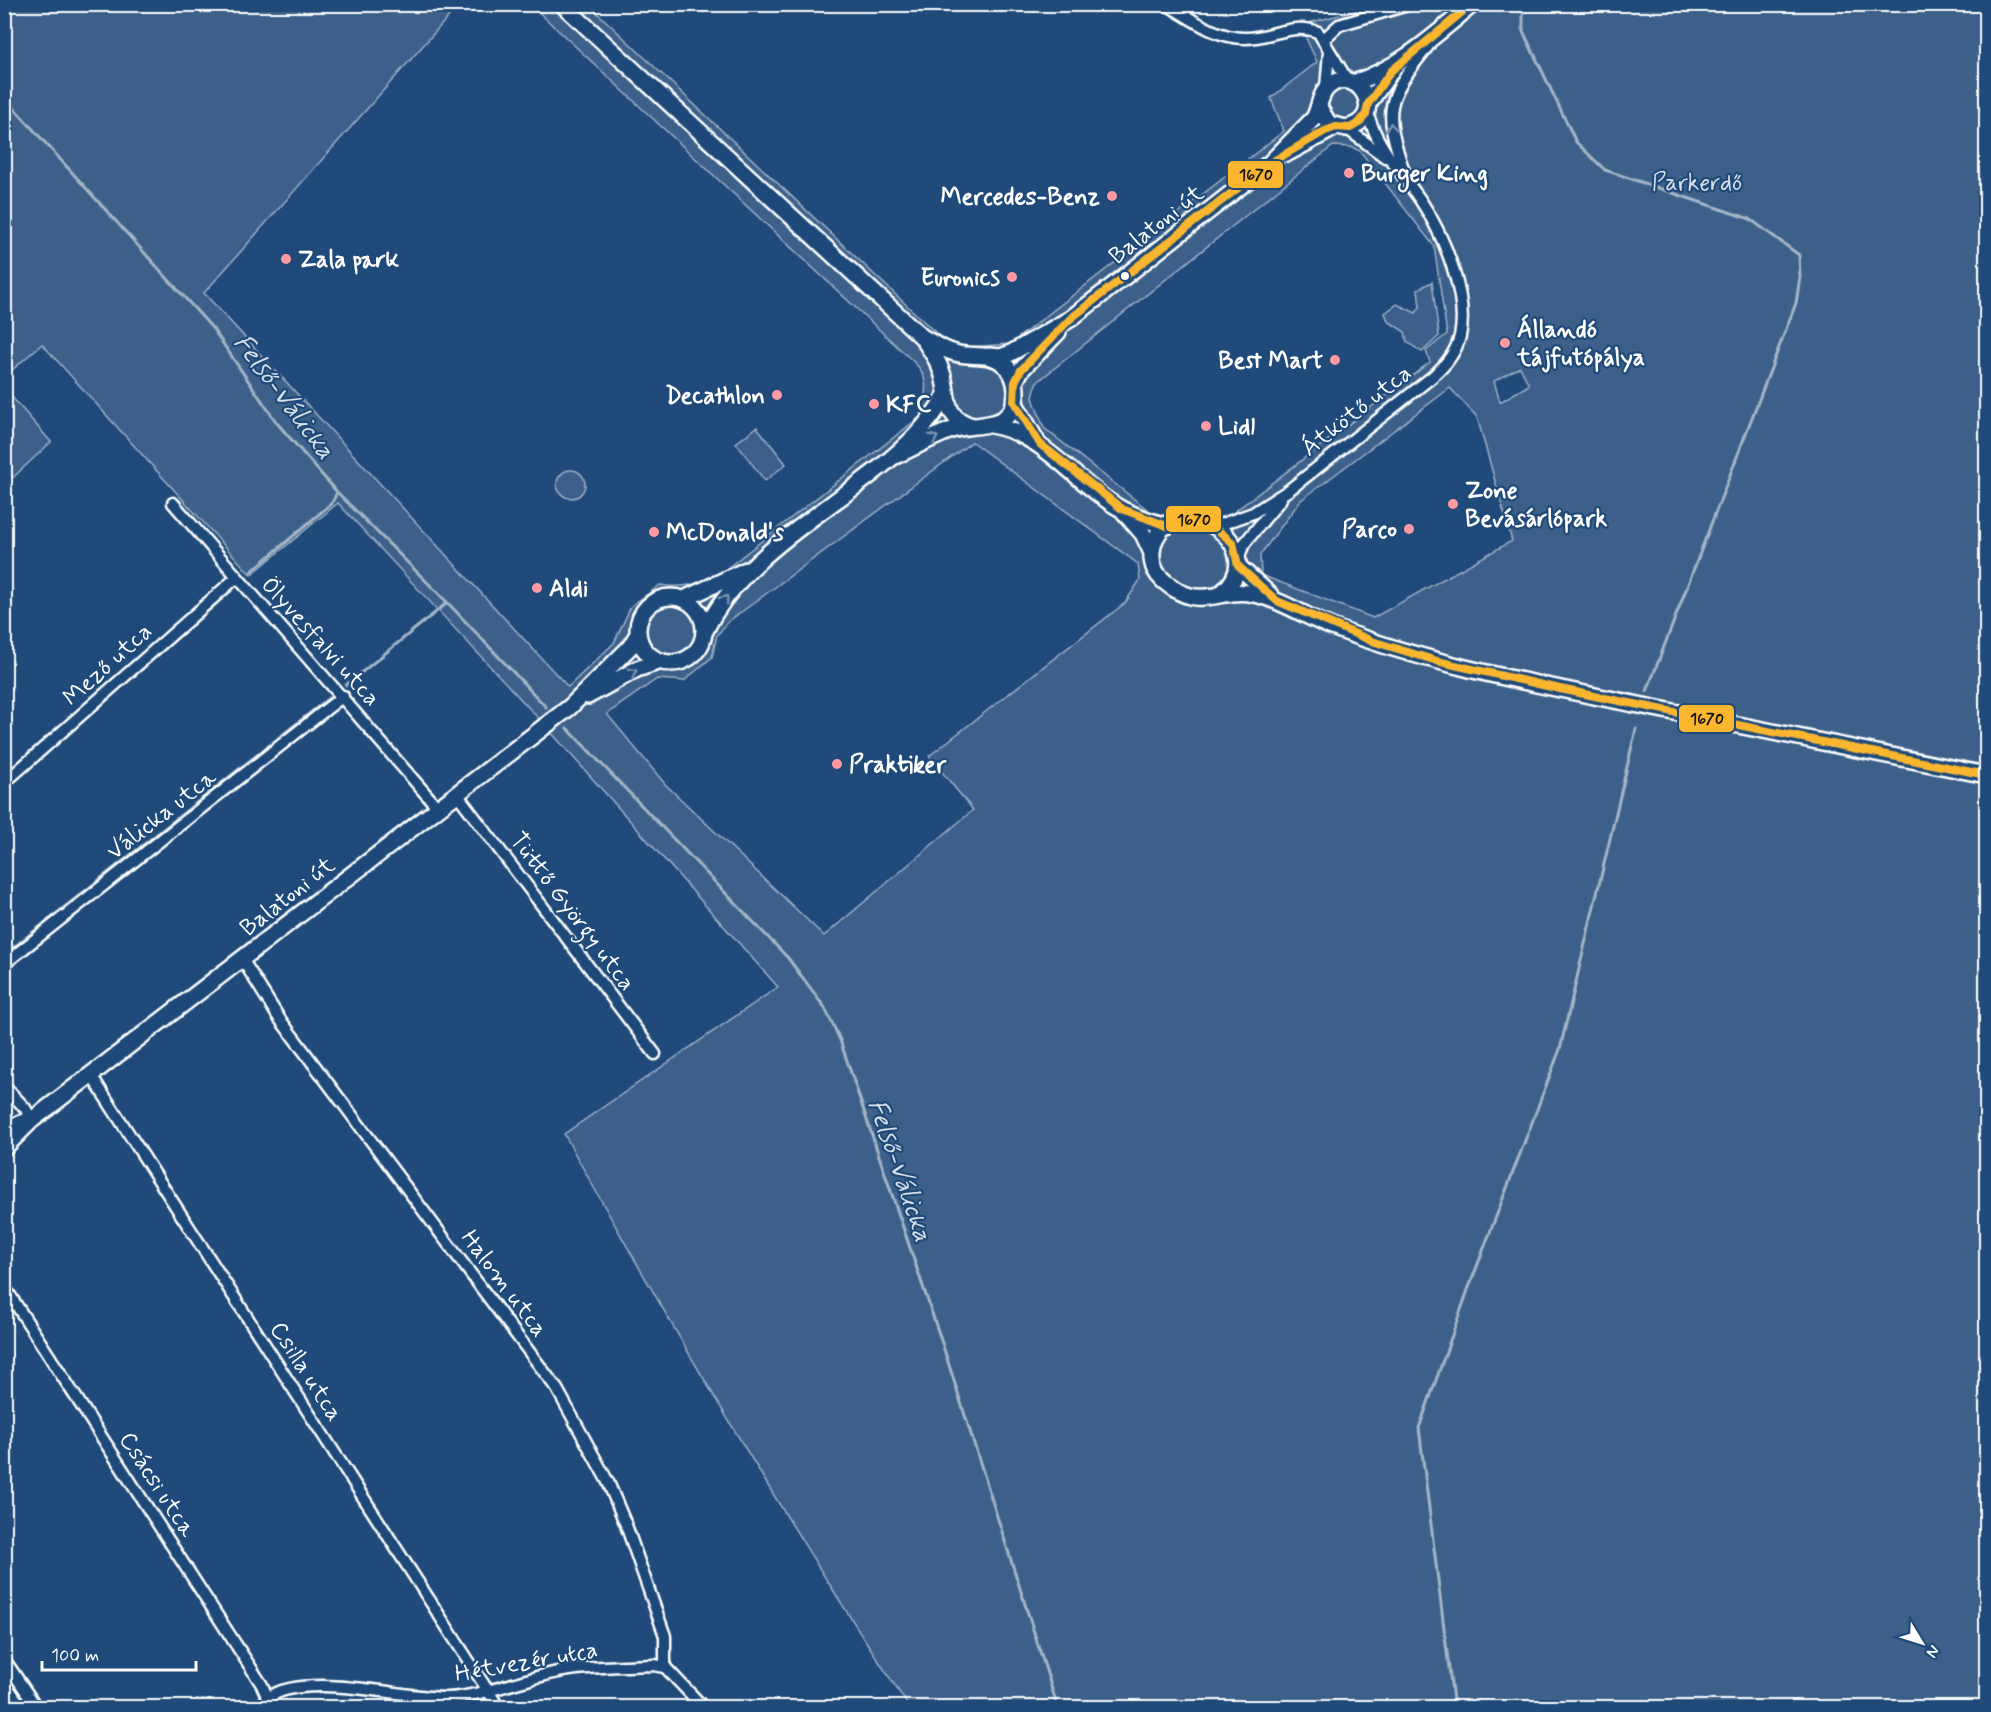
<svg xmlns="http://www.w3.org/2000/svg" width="1991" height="1712" font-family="Mynerve,sans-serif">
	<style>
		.green { fill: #3c618b; stroke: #9eb0c5; stroke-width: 1.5; fill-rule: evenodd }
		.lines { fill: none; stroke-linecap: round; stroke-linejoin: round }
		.stream { stroke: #a3b5c8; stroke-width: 3 }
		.street-casing { stroke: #fff; stroke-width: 15 }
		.primary-casing { stroke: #fff; stroke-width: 20 }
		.street { stroke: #1f4a7a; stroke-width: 10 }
		.primary { stroke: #1f4a7a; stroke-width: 15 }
		.bus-1-casing { stroke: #1f4a7a; stroke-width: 12 }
		.bus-1 { stroke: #fab62d; stroke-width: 8 }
		.oneway { stroke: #7992af }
		.poi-dot { fill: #ff9aa2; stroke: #1f4a7a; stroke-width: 2 }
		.bus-dot { fill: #fff; stroke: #1f4a7a; stroke-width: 2 }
		.labels { text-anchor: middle; stroke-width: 4.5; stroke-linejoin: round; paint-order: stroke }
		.poi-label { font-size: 24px; font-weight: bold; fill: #fff; stroke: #1f4a7a; text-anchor: start }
		.park-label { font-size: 24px; fill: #d8dfe8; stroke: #1f4a7a }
		.street-label { font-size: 24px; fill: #fff; stroke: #1f4a7a }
		.water-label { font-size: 26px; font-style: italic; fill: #d8e0e8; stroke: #1f4a7a }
		.line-badge { stroke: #1f4a7a; stroke-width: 2 }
		.pale-badge-label { font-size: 16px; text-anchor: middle; font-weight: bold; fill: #111 }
	</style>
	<rect width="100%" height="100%" fill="#1f4a7a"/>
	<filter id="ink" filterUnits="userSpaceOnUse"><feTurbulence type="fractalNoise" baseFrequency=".0167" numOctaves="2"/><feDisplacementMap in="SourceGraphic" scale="12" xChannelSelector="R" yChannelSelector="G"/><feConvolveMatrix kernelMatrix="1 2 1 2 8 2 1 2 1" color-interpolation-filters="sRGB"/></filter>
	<g filter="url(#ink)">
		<path class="green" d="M1383,4L1986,5V1707H909C785,1521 672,1329 564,1134L778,987L541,721L338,503L251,575L42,344L5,376V5H459L204,293L568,687L614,643L631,606L660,585C685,589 700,584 722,572L921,416C925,395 931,381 916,364L531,5H589L952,348L1010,344L1284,131L1271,98L1317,62L1300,25ZM1333,146L1351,147L1360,151L1434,246L1447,334L1426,351L1430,362L1226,518L1178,511L1157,517L1044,428L1033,398L1036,383ZM1520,367L1529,385L1500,402L1494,381ZM1450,388L1477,417L1512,541L1373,618L1261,575L1260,555L1300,501ZM972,442L1138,564L1140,580L1125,603L929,756L973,810L824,936L665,784L607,714L657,679L684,681L712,657L717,635L729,621Z
			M1432,282L1439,336L1422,352L1407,342L1405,332L1388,321L1385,313L1397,304L1416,313L1420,307L1418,289Z
			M4,388L51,442L5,485H4Z
			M757,427L786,464L765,481L736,443Z
			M557 484a14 14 0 1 1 28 0a14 14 0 1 1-28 0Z"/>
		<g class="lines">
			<path class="stream" d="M1523,8V31L1576,142L1605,170L1750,219L1799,255L1800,277L1796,303L1647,691
				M4,97L213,329L277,423L337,492L448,603L546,707
				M251,572L332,503L337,492
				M346,685L447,603
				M567,728L788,958L825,1008L840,1040L942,1343L1058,1708
				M4,790L233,589
				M4,955L329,698
				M1454,1708L1419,1428L1468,1290L1560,1049L1636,729"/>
			<g class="street-casing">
				<path id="street" d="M1166,4C1190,18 1217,39 1246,38C1271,38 1293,22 1318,32L1348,81
					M1324,39L1339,25L1411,4
					M1326,88L1329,52
					M1346,128L1385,157
					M1405,174C1382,108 1386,99 1429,45
					M173,503L438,808
					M1214,527L1253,513L1289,490L1432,377C1445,366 1456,353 1460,336C1469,296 1443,234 1421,201C1401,172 1376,146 1367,111
					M1238,558L1244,544L1281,499
					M4,783L237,577
					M457,794L655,1054
					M242,959L279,1018L557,1389L608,1482L626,1525L665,1636V1667
					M4,964L343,696
					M91,1075L499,1708
					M4,1086L25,1108L32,1120
					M4,1286L262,1685L272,1708
					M4,1659L37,1708
					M268,1698C303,1671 403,1698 447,1698C480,1697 528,1677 563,1671C592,1666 624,1666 654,1665L665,1667L704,1708"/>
			</g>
			<g class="primary-casing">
				<path id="primary" d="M562,4L922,337C933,343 944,350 955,353C970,358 986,352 1000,361C1010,368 1016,379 1016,392C1015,434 974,421 949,431C931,438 913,448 895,456
					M1353,83C1399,69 1436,34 1473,4
					M1368,104L1392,70
					M1288,153L1336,127
					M922,337C929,348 937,358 941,370C951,393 939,417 973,426
					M989,356L1001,357L1011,353L1070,319L1101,295L1270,163L1314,118C1320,108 1319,96 1327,88C1356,60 1391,118 1346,128L1329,124L1320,109
					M1015,382L1021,370L1058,332
					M1014,402L1036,440
					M991,425C1046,434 1076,485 1123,510C1137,517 1152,522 1167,526
					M1124,512L1143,534L1152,553
					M1238,566L1270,595
					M1219,595C1276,551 1188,489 1158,534C1151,545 1150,559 1155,570C1159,578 1166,583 1173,588C1203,609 1223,587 1254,594C1282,600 1306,617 1332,627C1431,665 1536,684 1639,705C1755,729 1871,752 1986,775
					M638 630a33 33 0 1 1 66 0a33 33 0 1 1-66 0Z
					M684,599L746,570
					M704,633C736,564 811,521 869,476C898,454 928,428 945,396
					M588,696L637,669L661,661
					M4,1132L13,1126L32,1120
					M4,1148L32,1120L570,707L630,647L638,634"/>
			</g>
			<use href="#street" class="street"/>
			<use href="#primary" class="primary"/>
			<g class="bus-1-casing">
				<path id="bus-1" d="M1472,4L1391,71L1368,104L1366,114L1359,123L1350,128L1336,127L1325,131L1270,163L1070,319L1021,370L1015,382L1014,402L1040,444L1122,509L1167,526L1180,520L1194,519L1214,527L1233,543L1238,566L1277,601L1372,641L1437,661L1560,689L1986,775"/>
			</g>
			<use href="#bus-1" class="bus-1"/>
		</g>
		<defs><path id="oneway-chevron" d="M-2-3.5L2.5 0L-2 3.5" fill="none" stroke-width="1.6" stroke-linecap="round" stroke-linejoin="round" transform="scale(1.5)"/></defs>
		<g class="oneway">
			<use href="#oneway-chevron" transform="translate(1391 127) rotate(-97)"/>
			<use href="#oneway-chevron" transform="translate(934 438) rotate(-26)"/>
			<use href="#oneway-chevron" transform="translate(725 599) rotate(-50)"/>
			<use href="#oneway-chevron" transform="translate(633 672) rotate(-27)"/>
		</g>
	</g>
	<g class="poi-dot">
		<circle cx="1349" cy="173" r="6"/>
		<circle cx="1112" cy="196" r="6"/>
		<circle cx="286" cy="259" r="6"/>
		<circle cx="1012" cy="277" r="6"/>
		<circle cx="1505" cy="343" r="6"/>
		<circle cx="1335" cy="360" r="6"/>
		<circle cx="777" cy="395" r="6"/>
		<circle cx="874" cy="404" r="6"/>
		<circle cx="1206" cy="426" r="6"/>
		<circle cx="1453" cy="504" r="6"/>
		<circle cx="1409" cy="529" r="6"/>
		<circle cx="654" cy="532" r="6"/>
		<circle cx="537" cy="588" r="6"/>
		<circle cx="837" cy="764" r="6"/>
	</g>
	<circle class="bus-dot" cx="1125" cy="276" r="5"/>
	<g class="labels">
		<g class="poi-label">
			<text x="1361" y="181">Burger King</text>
			<text x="1100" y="204" text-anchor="end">Mercedes-Benz</text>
			<text x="298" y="267">Zala park</text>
			<text x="1000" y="285" text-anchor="end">Euronics</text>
			<text x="1517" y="337">Állandó<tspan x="1517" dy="28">tájfutópálya</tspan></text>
			<text x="1323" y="368" text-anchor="end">Best Mart</text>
			<text x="765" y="403" text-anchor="end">Decathlon</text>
			<text x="886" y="412">KFC</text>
			<text x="1218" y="434">Lidl</text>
			<text x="1465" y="498">Zone<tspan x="1465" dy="28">Bevásárlópark</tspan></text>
			<text x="1397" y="537" text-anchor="end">Parco</text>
			<text x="666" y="540">McDonald's</text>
			<text x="549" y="596">Aldi</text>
			<text x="849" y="772">Praktiker</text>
		</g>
		<g class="park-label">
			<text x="1697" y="190">Parkerdő</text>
		</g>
		<g class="street-label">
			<text transform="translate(1156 224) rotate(-38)" y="8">Balatoni út</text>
			<text transform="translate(1356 410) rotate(-38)" y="8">Átkötő utca</text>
			<text transform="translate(321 641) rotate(48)" y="8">Ölyvesfalvi utca</text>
			<text transform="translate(107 664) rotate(-42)" y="8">Mező utca</text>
			<text transform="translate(161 814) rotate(-38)" y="8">Válicka utca</text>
			<text transform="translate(287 896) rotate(-38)" y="8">Balatoni út</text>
			<text transform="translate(573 911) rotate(53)" y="8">Tüttő György utca</text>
			<text transform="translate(505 1283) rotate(53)" y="8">Halom utca</text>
			<text transform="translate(307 1371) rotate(57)" y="8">Csilla utca</text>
			<text transform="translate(158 1484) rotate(57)" y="8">Csácsi utca</text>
			<text transform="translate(526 1661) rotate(-10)" y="8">Hétvezér utca</text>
		</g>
		<g class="water-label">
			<text transform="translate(285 396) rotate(53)" y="9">Felső-Válicka</text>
			<text transform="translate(901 1170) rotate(71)" y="9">Felső-Válicka</text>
		</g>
	</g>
	<g class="line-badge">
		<rect x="1227" y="160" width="57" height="29" rx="6" fill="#fab62d"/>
		<rect x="1165" y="505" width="57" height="28" rx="6" fill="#fab62d"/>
		<rect x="1678" y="704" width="57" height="29" rx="6" fill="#fab62d"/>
	</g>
	<g class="pale-badge-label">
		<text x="1256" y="180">1670</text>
		<text x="1194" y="525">1670</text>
		<text x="1707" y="724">1670</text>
	</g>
	<rect width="1991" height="1712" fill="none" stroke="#1f4a7a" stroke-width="24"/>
	<rect x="12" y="12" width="1967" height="1688" fill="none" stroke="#fff" stroke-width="2" filter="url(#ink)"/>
	<g transform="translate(1922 1643) rotate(128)" stroke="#1f4a7a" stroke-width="4.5" paint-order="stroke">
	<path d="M0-4.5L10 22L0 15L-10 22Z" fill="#ffffff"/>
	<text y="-9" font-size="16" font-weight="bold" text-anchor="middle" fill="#ffffff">N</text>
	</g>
	<path d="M42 1661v9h154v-9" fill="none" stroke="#ffffff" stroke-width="3"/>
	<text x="51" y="1661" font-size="18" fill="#ffffff" stroke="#1f4a7a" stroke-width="4.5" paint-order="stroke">100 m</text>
</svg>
